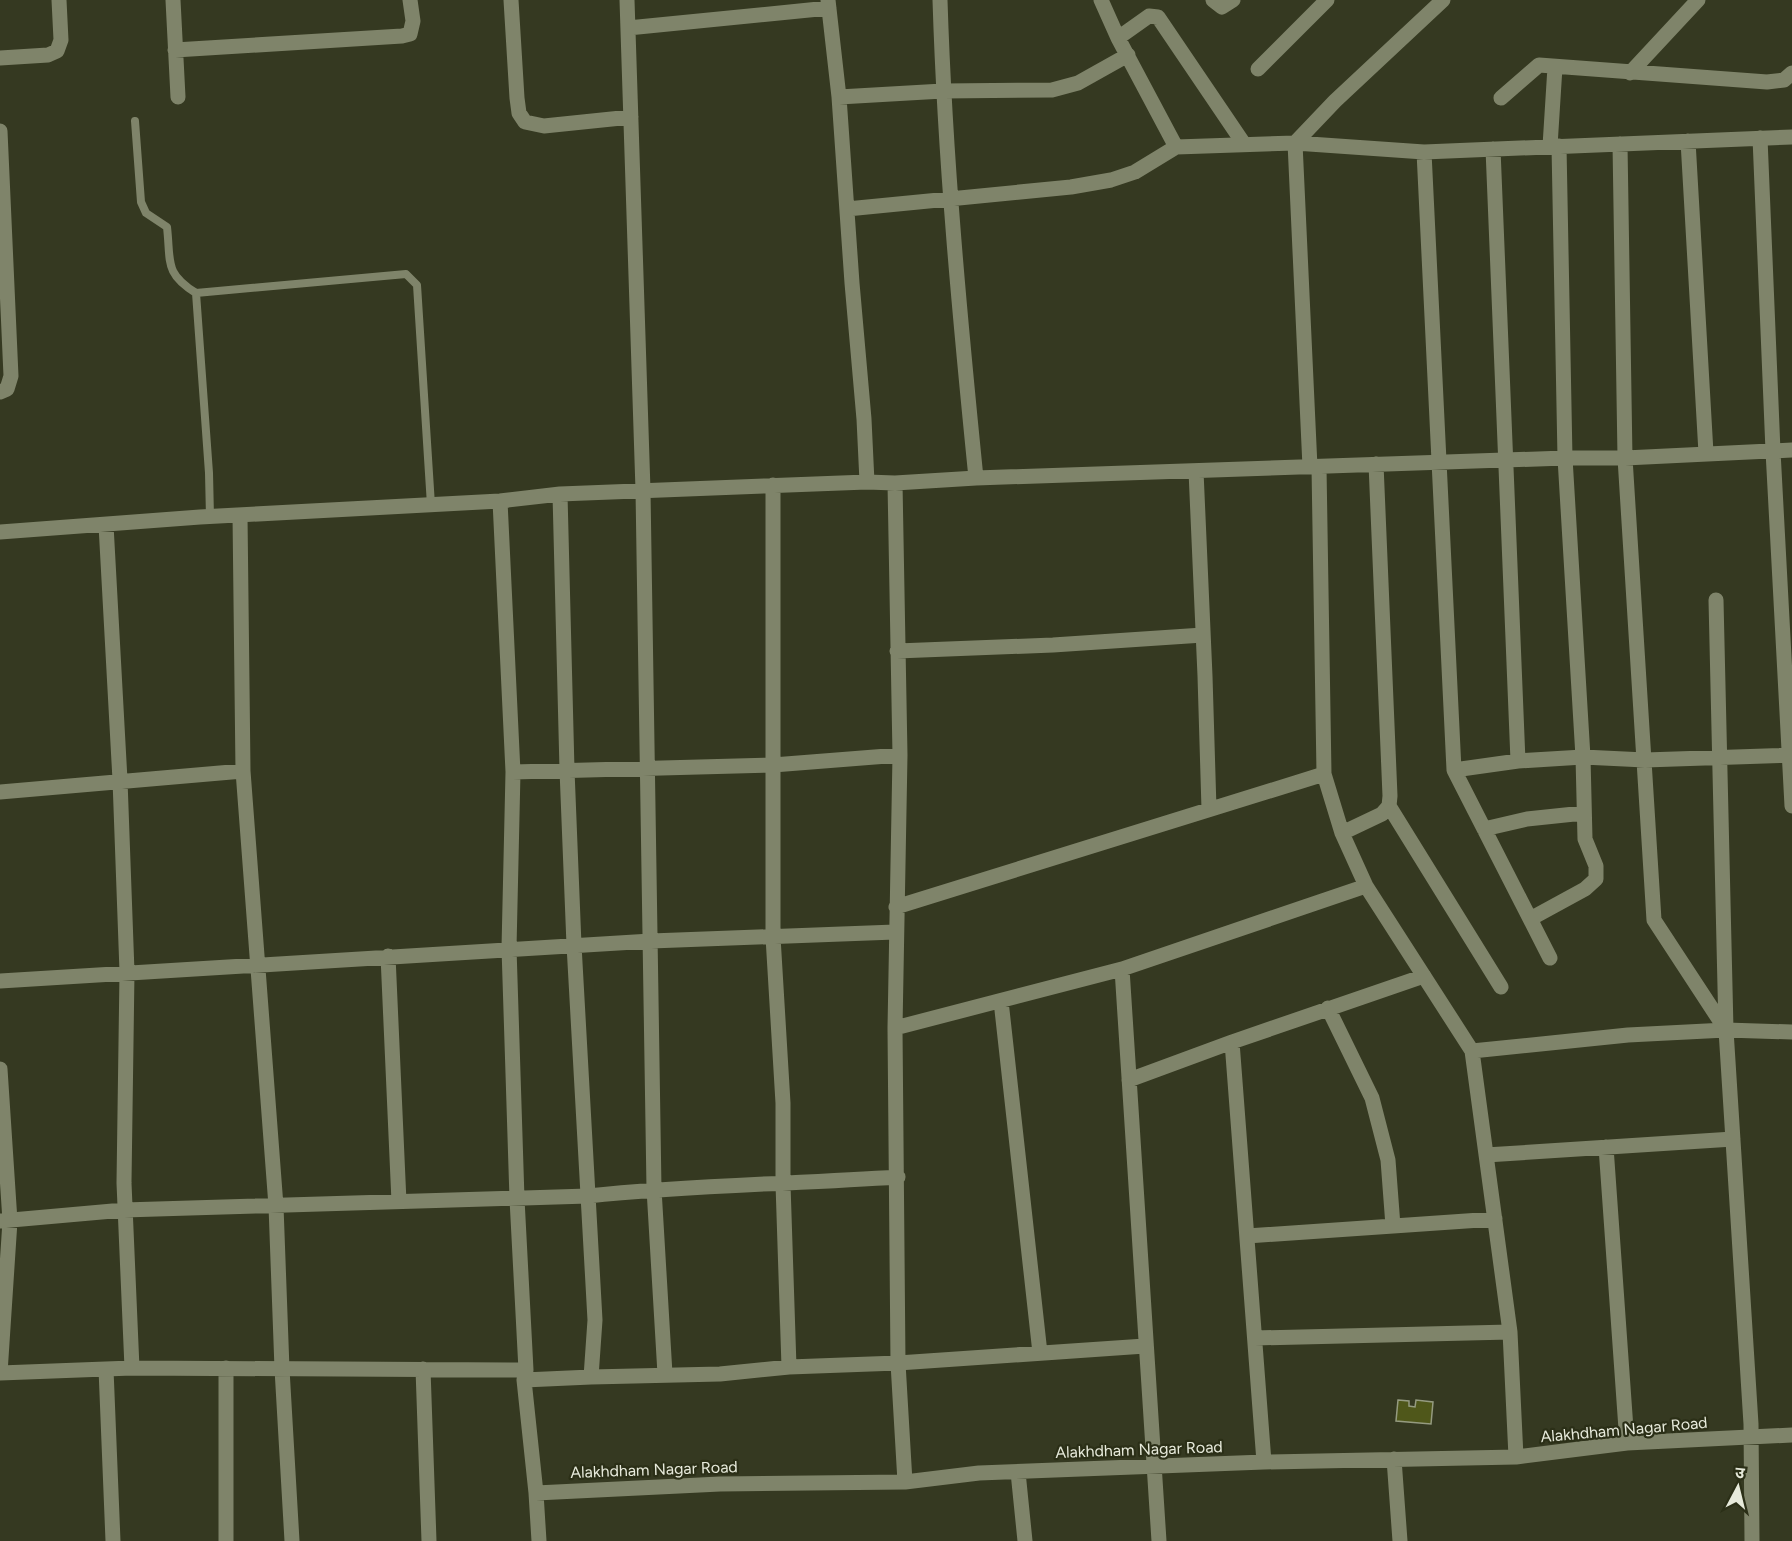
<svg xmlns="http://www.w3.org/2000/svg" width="1792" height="1541" font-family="Figtree,'Noto Sans Devanagari',sans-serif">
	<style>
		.building { fill: #4f571a; stroke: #959b80; stroke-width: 1.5 }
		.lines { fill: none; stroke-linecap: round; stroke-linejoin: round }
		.lane { stroke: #7f846a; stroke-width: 8 }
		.street { stroke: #7f846a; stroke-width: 15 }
		.labels { text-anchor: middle; stroke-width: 4.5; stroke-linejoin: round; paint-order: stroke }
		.street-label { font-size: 16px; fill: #e7eadb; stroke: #2b2f17 }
	</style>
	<rect width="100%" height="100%" fill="#353921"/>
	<path class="building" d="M1398,1400L1409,1401V1406L1415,1407L1416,1400L1433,1402L1431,1424L1396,1421Z"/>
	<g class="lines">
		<path class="lane" d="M135,121L141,202L146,213L167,227C171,262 164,273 196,293L209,473L210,517
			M196,293L406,274L417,285L431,505"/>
		<path class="street" d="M173,0L178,97
			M511,0L517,98L519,113L525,122L544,126L631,117
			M627,0L643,490L654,1189L665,1374
			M828,0L839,97L852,283L864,419L867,482
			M940,0C945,160 960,319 976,478
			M1101,0L1118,38L1176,147L1295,143L1424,152L1792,137
			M1213,0L1222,7L1233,0
			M628,28L829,8
			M1118,38L1149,16L1158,17L1244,144
			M175,50L402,36L410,34L413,21L410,0
			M0,58L48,55L57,51L61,40L59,0
			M1258,69L1327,0
			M1630,73L1698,0
			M839,97L943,91L1052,90L1078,83L1128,55
			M1501,98L1539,65L1767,82L1784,80L1792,73
			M1760,138L1773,451L1792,806
			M1688,141L1706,453
			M1620,144L1625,458L1654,920L1726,1030L1792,1032
			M1550,146L1555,67
			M1493,149L1518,761
			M1424,152L1454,770L1550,958
			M847,209L1071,187L1111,180L1135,172L1176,147
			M0,392L7,389L11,376L0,131
			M1310,467L1295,143L1335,101L1443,0
			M1319,467L1324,774L1342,833L1366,886
			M1196,471L1205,676L1209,809
			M895,483L900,755L895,1028L898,1363L905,1482
			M773,485V937L783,1103V1184L789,1367
			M500,501L513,772L509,948L517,1199L526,1370L524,1380
			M240,515L243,771L276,1206L282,1369L292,1541
			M0,532L200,517L500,501L560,494L867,482L895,483L976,478L1565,458H1625L1792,450
			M897,651L1053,645L1203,635
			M1454,770L1518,761L1583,757L1645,760L1792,755
			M513,772L773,765L900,755
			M0,792L243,771
			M1389,806L1501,987
			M1484,829L1527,819L1584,813
			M1342,833L1382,814L1389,806L1390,796L1376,464
			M896,907L1324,774
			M1530,919L1585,889L1596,879V866L1585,839L1583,757L1565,458L1559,146
			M388,956L399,1202
			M0,981L651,941L895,932
			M1001,1001L1040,1353
			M1328,1008L1372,1098L1388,1160L1393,1226
			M895,1028L1122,969
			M1726,1030L1751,1424L1752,1541
			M1232,1042L1264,1462
			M1472,1051L1628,1035L1726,1030L1716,600
			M0,1069L10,1221L0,1373
			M1129,1080L1232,1042L1424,976
			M1606,1147L1627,1443
			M1486,1155L1733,1139
			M0,1221L124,1210L588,1196C691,1185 794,1184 898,1177
			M1247,1236L1495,1219
			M1255,1338L1510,1332
			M132,1368L526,1370
			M226,1368V1541
			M106,1369L113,1541
			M423,1369L429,1541
			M0,1373L132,1368L124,1183L127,972L120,780L106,525
			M591,1377L720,1374L789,1367L898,1363L1145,1346
			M1394,1459L1400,1541
			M1018,1472L1025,1541
			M536,1493L524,1380L591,1377L595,1320L574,945L567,770L560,494
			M539,1541L536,1493L720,1484L905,1482L979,1473L1264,1462L1516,1457L1627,1443L1792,1435
			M1159,1541L1122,969L1366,886L1472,1051L1510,1332L1516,1457"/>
	</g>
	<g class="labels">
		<g class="street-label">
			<text transform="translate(1624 1429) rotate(-5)" y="6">Alakhdham Nagar Road</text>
			<text transform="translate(1139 1449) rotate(-2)" y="6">Alakhdham Nagar Road</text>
			<text transform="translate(654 1469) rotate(-2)" y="6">Alakhdham Nagar Road</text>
		</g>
	</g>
	<g transform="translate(1738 1487) rotate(7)" stroke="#2b2f17" stroke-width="4.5" paint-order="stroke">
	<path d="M0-4.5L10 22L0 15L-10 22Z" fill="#e7eadb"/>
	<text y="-9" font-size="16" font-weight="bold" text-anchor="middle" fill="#e7eadb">उ</text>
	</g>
</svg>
